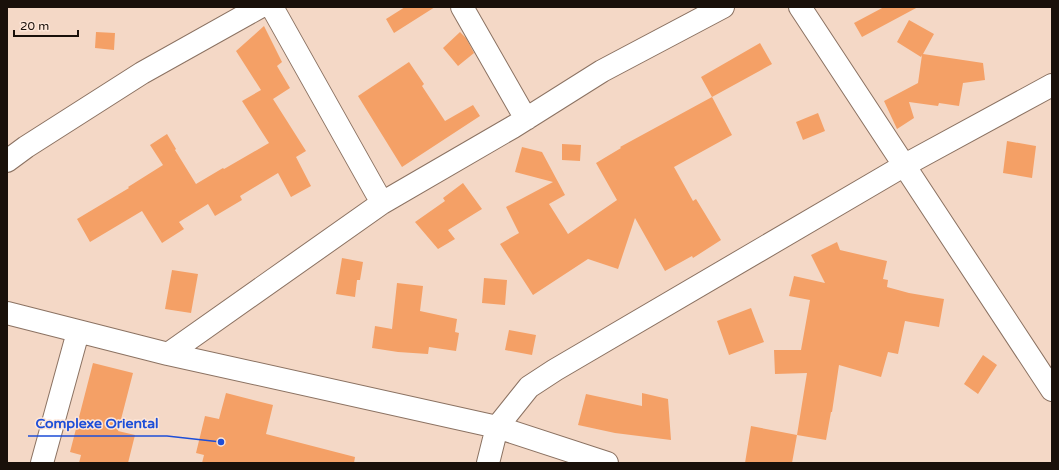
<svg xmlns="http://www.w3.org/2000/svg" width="1059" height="470" font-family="'Varela Round',sans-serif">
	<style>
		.building { fill: #f4a066 }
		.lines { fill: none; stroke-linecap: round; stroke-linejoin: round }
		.minor-casing { stroke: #8b7262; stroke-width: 24 }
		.minor { stroke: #fff; stroke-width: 22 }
		.leader { fill: none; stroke: #1d4ed8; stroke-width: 1.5 }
		.callout-dot { fill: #1d4ed8; stroke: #fde6d8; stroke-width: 1.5 }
		.callout-label { font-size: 14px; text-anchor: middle; font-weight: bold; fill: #1d4ed8; stroke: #fde6d8; stroke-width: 3; stroke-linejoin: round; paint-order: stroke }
	</style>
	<rect width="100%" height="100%" fill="#f4d8c6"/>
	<path class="building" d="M405,7H435L394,33L386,19Z
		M884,7H918L862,37L854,23Z
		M909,20L934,34L923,54L983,63L985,80L963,83L959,106L939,103L938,106L909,102L914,118L897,129L884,101L918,83L922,55L921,57L897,42Z
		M264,26L282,62L277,66L290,88L273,99L306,151L296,157L311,186L291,197L278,173L240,196L242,200L215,216L208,204L179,222L184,229L162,243L142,211L90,242L77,219L129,188L128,187L163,165L150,145L167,134L176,149L175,150L196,184L223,168L224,169L269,143L242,101L261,90L236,51Z
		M96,32L115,33L114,50L95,48Z
		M460,32L466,38L474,53L458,66L443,48Z
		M760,43L772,64L712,97L732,135L674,167L693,201L696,199L721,240L693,258L692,256L665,271L635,218L618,269L588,259L533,295L500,244L519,233L506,207L553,182L515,172L522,147L542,152L565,195L549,204L568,234L617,200L596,163L621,148L620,147L712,97L701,77Z
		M409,62L424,84L422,86L445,121L473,105L480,116L402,167L358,96Z
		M818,113L825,131L803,140L796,122Z
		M1007,141L1036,146L1032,178L1003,173Z
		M562,144L581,145L580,161L562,160Z
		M463,183L482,209L448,230L455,239L438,249L415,222L445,201L443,198Z
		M837,242L840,250L887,261L883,279L888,280L887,287L909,293L944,299L939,327L905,321L898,354L888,352L881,377L839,365L832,412H831L826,440L797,435L807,373L775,374L774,350H801L810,300L789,296L794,276L825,283L811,255Z
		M342,258L363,262L360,280H357L355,297L336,294Z
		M172,270L198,274L191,313L165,309Z
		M484,278L507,280L505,305L482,303Z
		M397,283L423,286L420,311L457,319L455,332L459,333L456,351L429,347L428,354L398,352L372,348L375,326L392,329Z
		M751,308L764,342L729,355L717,321Z
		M509,330L536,335L532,355L505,350Z
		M983,355L997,365L978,394L964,384Z
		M93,363L133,373L118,431L135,435L128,463H79L81,455L70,452Z
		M226,393L273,405L266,434L355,457L354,463H202L204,455L196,453L205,416L219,419Z
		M642,393L668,399L671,440L615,433L578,425L586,394L642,406Z
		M751,426L797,435L792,463H745Z"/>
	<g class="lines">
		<g class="minor-casing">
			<path id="minor" d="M272,7L382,203
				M462,7L526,119
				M800,7L1052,390
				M7,161L26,147L142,73L260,7
				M7,313L168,354L497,427L607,463
				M168,354L382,203L513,127L602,71L723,7
				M42,463L78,332
				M488,463L497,427L529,387L555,370L905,165L1052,85"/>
		</g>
		<use href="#minor" class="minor"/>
	</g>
	<path class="leader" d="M221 442L167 436H28"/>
	<circle class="callout-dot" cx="221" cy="442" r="4"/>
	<g class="callout-label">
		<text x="97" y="428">Complexe Oriental</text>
	</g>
	<rect width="1059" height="470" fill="none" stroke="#19100a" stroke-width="16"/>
	<path d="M14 30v6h64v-6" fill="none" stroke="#19100a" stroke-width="2"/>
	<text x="20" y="30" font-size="12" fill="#19100a" stroke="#fde6d8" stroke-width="3" paint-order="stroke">20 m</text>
</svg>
